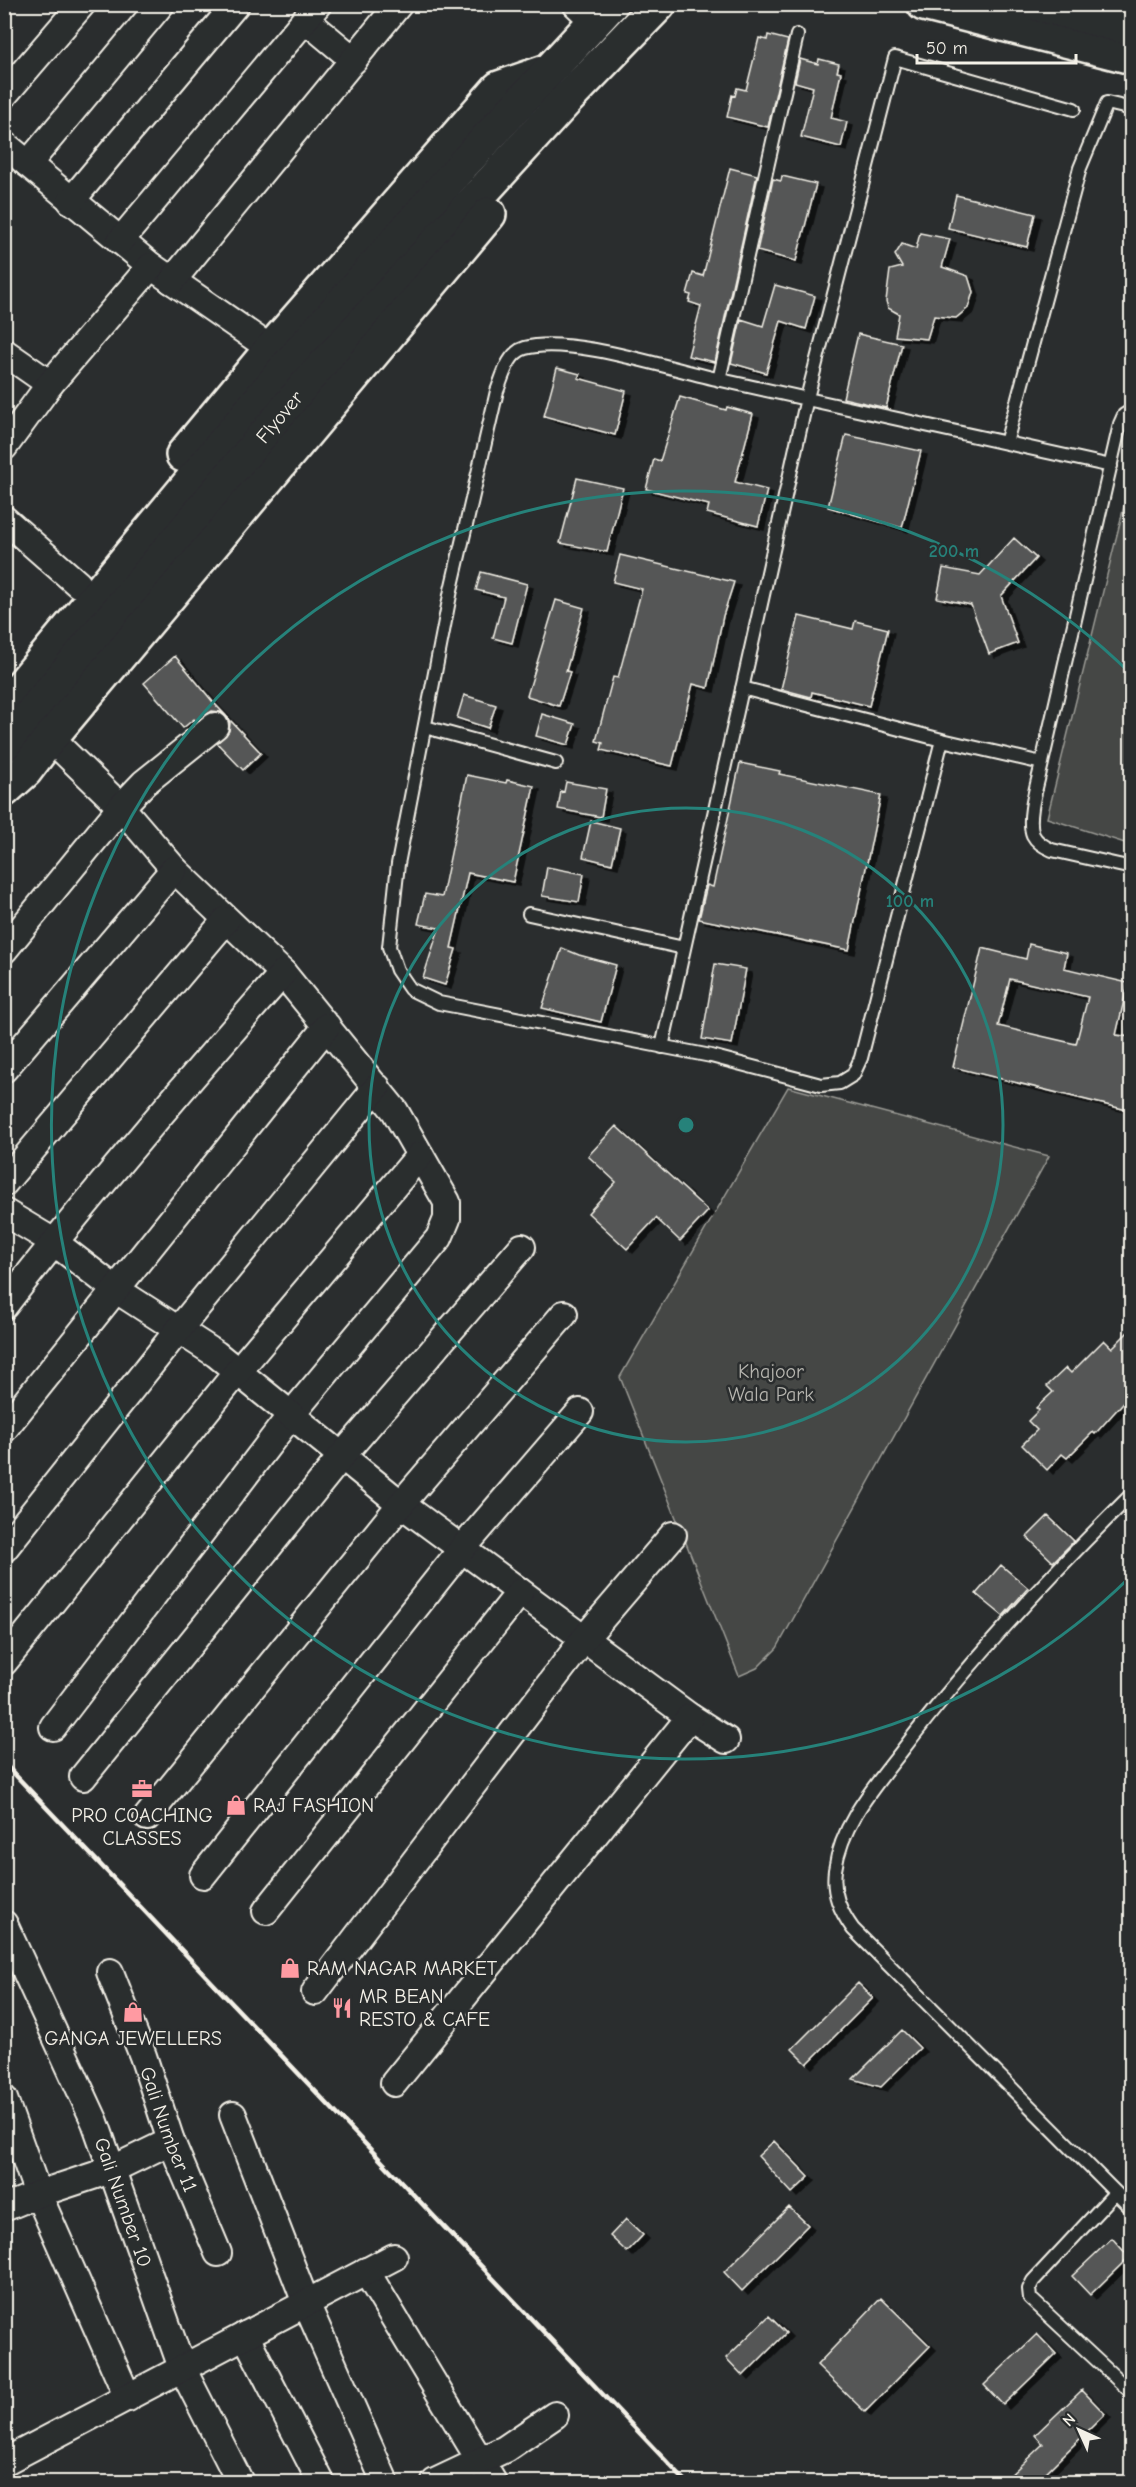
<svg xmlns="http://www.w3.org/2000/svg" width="1136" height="2487" font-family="'Comic Neue',sans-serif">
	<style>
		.green { fill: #444645; stroke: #9c9c96; stroke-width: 1.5 }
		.building { fill: #555756; stroke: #f4f1e8; stroke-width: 1.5; fill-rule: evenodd; filter: url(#shadow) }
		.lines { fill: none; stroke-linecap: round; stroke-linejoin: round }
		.lane-casing { stroke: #f4f1e8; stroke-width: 16 }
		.street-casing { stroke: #f4f1e8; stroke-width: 30 }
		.secondary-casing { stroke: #f4f1e8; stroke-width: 38 }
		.lane { stroke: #2a2d2e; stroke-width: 12 }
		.street { stroke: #2a2d2e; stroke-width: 26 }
		.secondary { stroke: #2a2d2e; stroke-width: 33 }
		.rail { stroke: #f4f1e8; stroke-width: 4.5 }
		.ring { fill: none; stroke: #26827a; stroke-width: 3 }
		.labels { text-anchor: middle; stroke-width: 5; stroke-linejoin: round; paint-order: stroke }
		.street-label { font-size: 20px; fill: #f4f1e8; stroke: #2a2d2e }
		.park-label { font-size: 20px; fill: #b6b5af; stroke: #2a2d2e }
		.poi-label { font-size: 20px; fill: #f4f1e8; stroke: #2a2d2e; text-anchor: start }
		.centre { fill: #26827a; stroke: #2a2d2e; stroke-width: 3 }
		.ring-label { font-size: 18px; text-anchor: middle; font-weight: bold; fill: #26827a; stroke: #2a2d2e; stroke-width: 5; stroke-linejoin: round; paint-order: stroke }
	</style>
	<defs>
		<filter id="shadow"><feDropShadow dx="6" dy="4" stdDeviation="0" flood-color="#0009"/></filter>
	</defs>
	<rect width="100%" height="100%" fill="#2a2d2e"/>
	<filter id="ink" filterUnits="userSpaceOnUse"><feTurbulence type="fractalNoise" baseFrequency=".0167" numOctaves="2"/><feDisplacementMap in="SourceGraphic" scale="12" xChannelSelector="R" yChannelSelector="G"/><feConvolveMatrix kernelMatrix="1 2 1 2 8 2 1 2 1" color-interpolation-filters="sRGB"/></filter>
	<g filter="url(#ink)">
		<path class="green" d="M1131,478V845L1047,818Z
			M788,1087L1049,1156L777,1648L757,1668L739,1676L620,1377Z"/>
		<path class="building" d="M768,35L788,40L768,127L727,117L732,95L735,96L737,88L746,90L759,38L767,40Z
			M800,59L818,64L819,59L839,64L837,72L841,73L831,118L847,122L841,147L801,137L813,87L795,82Z
			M730,168L757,175L715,362L688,356L701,306L689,302L691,295L687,294L693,273L703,276Z
			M782,176L816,184L796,261L757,251L773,179L781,181Z
			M956,195L1035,214L1027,247L948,228Z
			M920,233L950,239L942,267L968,276L973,292L968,308L956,318L934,316L927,339L895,336L899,314L888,308L886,301L890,270L902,267L895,255L902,244L916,249Z
			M775,285L815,296L806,329L781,321L766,373L731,363L741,319L763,326Z
			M858,334L902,344L886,408L843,398Z
			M557,368L580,374L578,378L626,391L615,435L544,416Z
			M680,397L726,410L727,407L753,414L735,482L767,490L758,526L707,513L709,505L646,489L654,459L660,461Z
			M846,435L921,451L902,528L828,507Z
			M577,478L623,488L607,552L560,543Z
			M1014,538L1036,558L1001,596L1018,643L989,654L971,605L937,598L943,568L980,575Z
			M620,555L734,582L723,616L708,688L693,684L672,766L601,750L603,743L596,741L613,677L618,678L642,589L613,582Z
			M481,572L527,584L512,643L493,638L504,597L476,590Z
			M556,600L584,608L566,671L570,672L559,706L527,696Z
			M799,616L853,629L855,621L888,629L869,706L812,692L811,697L781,689Z
			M175,656L213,702L261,753L243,770L217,743L229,731L230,723L226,716L220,712L212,711L196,722L194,719L183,728L144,683Z
			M464,695L496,705L488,728L457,718Z
			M542,714L575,724L568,745L536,736Z
			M740,763L780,771L779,774L881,795L849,950L699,919L707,885L713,887Z
			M467,775L506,783L507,780L534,786L513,882L468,873L451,948L456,949L445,985L423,978L439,928L418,924L425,894L442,897Z
			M566,782L606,789L601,817L558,809L561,791L564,792Z
			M591,821L620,828L612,864L583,857Z
			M547,867L584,874L579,902L542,896Z
			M1029,944L1067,953L1064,968L1128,983L1116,1035L1131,1037V1111L953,1067L982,948L1026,959ZM1010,979L1088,997L1076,1044L998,1026Z
			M562,948L579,955L616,965L601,1022L542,1008Z
			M715,964L746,969L732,1044L702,1039Z
			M616,1126L708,1211L680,1241L656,1218L627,1249L588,1213L616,1182L588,1156Z
			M1131,1329V1394L1095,1434L1093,1432L1067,1458L1062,1454L1047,1470L1022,1445L1037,1430L1028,1421L1039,1410L1036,1408L1053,1392L1047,1386L1066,1368L1071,1373L1104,1340L1112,1348Z
			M1048,1516L1074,1541L1053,1562L1027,1537Z
			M1001,1565L1028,1588L1003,1616L976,1594Z
			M858,1983L873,1998L807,2064L792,2049Z
			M902,2030L920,2048L881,2087L853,2079Z
			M774,2141L809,2177L792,2193L758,2156Z
			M789,2207L808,2225L742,2291L724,2272Z
			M626,2219L643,2235L627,2252L610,2236Z
			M1112,2238L1129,2257L1090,2295L1072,2276Z
			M881,2298L930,2346L865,2412L817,2365Z
			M769,2316L786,2333L743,2376L726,2358Z
			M1037,2334L1056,2354L1003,2405L984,2385Z
			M1082,2390L1105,2414L1036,2482H1003L1043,2444L1035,2435Z"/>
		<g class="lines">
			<g class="lane-casing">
				<path id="lane" d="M719,380L797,35
					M1006,443L1080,168L1107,103L1132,109
					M742,688L942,740L1042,763L1120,424L1124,415L1132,410
					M425,727L556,763
					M942,740L861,1058L853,1075L840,1083L821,1085L711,1056L439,1003L410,989L397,970L389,947L398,864L451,590L497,391C503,376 508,353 525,348C570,335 673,370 721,380C851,409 981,437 1111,466
					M1042,763C1038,782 1026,818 1033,835C1037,843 1045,847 1052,850L1132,868
					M529,914L684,948
					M662,1047L807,398L895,58L1074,109
					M1132,1494C1050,1575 970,1660 901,1752C874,1787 841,1824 835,1870C832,1893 840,1911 853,1929L1132,2209
					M1115,2193L1033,2281L1029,2289L1030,2298L1132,2393"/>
			</g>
			<g class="street-casing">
				<g id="street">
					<path d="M576,4L595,22"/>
					<path d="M306,20L354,60"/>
					<path d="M4,95L82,4"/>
					<path d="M4,144L151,266L271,349"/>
					<path d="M28,164L161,4"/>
					<path d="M71,201L236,4"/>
					<path d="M120,241L318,4"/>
					<path d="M172,281L399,4"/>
					<path d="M4,352L50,384"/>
					<path d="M4,447L50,384L151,266"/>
					<path d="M4,519L78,584"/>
					<path d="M50,738L121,807L174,869L283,973L395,1111L447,1202V1219L439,1238L291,1415L53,1727"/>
					<path d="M4,950L121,807L144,783L215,726"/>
					<path d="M4,1069L174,869"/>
					<path d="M4,1183L226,920"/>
					<path d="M4,1212L54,1242L115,1289L216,1354L401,1504L690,1717L726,1740"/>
					<path d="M4,1306C93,1191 187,1082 283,973"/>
					<path d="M4,1429L327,1026"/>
					<path d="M4,1549L179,1329L377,1087"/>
					<path d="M4,1662L238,1371L420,1155"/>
					<path d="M83,1777L341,1457L522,1247"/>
					<path d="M147,1817L401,1504L564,1314"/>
					<path d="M203,1875L461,1550L580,1412"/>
					<path d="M266,1911L520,1592"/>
					<path id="s1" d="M4,1924L95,2122L182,2368L240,2482"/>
					<path id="s2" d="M110,1972L143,2056L171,2141L218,2253"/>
					<path d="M315,1992L584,1639L673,1535"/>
					<path d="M394,2083L690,1717"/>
					<path d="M4,2099L38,2194L128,2398"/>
					<path d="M233,2115L306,2303L385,2482"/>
					<path d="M4,2208L38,2194L111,2170L171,2141"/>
					<path d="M366,2271L493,2482"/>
					<path d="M245,2335L321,2482"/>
					<path d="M4,2462L394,2257"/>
					<path d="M435,2482L505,2449L555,2415"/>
				</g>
			</g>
			<g class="secondary-casing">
				<g id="secondary">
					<path d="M924,4L1132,57"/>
					<path d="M1037,4L1132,29"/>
					<path d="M183,455L271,349L499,88L545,72"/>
					<path d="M4,707L286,367L464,163L611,4"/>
					<path id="s3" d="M4,746L305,386L568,98L659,4"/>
					<path d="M4,790L25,771L50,738L489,214"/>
				</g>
			</g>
			<use href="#lane" class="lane"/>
			<use href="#street" class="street"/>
			<use href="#secondary" class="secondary"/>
			<path class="rail" d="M4,1763L686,2482"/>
		</g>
	</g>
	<g class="ring">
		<circle cx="686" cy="1125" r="317"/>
		<path d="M1130 1577A634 634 0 1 1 1130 673"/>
	</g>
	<defs>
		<g id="office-bare" transform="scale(1.62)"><path d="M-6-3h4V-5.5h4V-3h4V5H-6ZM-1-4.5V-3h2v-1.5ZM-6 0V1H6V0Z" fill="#ff9aa2" stroke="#2a2d2e" stroke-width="2.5" paint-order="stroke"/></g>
		<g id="shop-bare" transform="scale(1.62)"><path d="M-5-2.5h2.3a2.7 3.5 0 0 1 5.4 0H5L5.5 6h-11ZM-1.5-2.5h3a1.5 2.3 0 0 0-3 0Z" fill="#ff9aa2" stroke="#2a2d2e" stroke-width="2.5" paint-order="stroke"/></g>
		<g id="restaurant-bare" transform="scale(1.62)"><path d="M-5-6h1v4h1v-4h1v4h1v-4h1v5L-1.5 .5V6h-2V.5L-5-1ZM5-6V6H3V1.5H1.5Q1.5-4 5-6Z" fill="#ff9aa2" stroke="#2a2d2e" stroke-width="2.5" paint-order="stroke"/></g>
	</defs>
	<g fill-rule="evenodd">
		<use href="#office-bare" x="142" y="1789"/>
		<use href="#shop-bare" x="236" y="1805"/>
		<use href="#shop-bare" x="290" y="1968"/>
		<use href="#restaurant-bare" x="342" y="2008"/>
		<use href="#shop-bare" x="133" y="2012"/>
	</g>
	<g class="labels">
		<g class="street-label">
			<text dy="7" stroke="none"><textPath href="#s3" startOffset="429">Flyover</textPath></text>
			<text dy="7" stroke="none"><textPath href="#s2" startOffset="168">Gali Number 11</textPath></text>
			<text dy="7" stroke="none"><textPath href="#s1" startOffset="303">Gali Number 10</textPath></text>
		</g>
		<g class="park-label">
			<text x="771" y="1378">Khajoor<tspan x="771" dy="23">Wala Park</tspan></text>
		</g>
		<g class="poi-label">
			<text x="253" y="1812">RAJ FASHION</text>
			<text x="142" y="1822" text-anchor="middle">PRO COACHING<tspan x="142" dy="23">CLASSES</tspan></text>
			<text x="307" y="1975">RAM NAGAR MARKET</text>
			<text x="359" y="2003">MR BEAN<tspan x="359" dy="23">RESTO &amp; CAFE</tspan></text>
			<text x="133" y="2045" text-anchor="middle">GANGA JEWELLERS</text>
		</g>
	</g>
	<circle cx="686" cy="1125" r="9" class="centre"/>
	<g class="ring-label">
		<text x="954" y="557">200 m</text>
		<text x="910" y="907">100 m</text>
	</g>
	<rect width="1136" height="2487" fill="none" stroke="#2a2d2e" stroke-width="24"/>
	<rect x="12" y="12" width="1112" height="2463" fill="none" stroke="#f4f1e8" stroke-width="2" filter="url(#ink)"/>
	<g transform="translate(1079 2430) rotate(315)" stroke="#2a2d2e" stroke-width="4.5" paint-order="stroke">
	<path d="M0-4.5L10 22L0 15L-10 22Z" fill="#f4f1e8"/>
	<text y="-9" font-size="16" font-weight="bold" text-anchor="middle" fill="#f4f1e8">N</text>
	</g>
	<path d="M917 54v9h159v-9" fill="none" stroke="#f4f1e8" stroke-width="3"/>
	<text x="926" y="54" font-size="18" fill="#f4f1e8" stroke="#2a2d2e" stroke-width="4.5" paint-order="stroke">50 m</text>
</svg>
